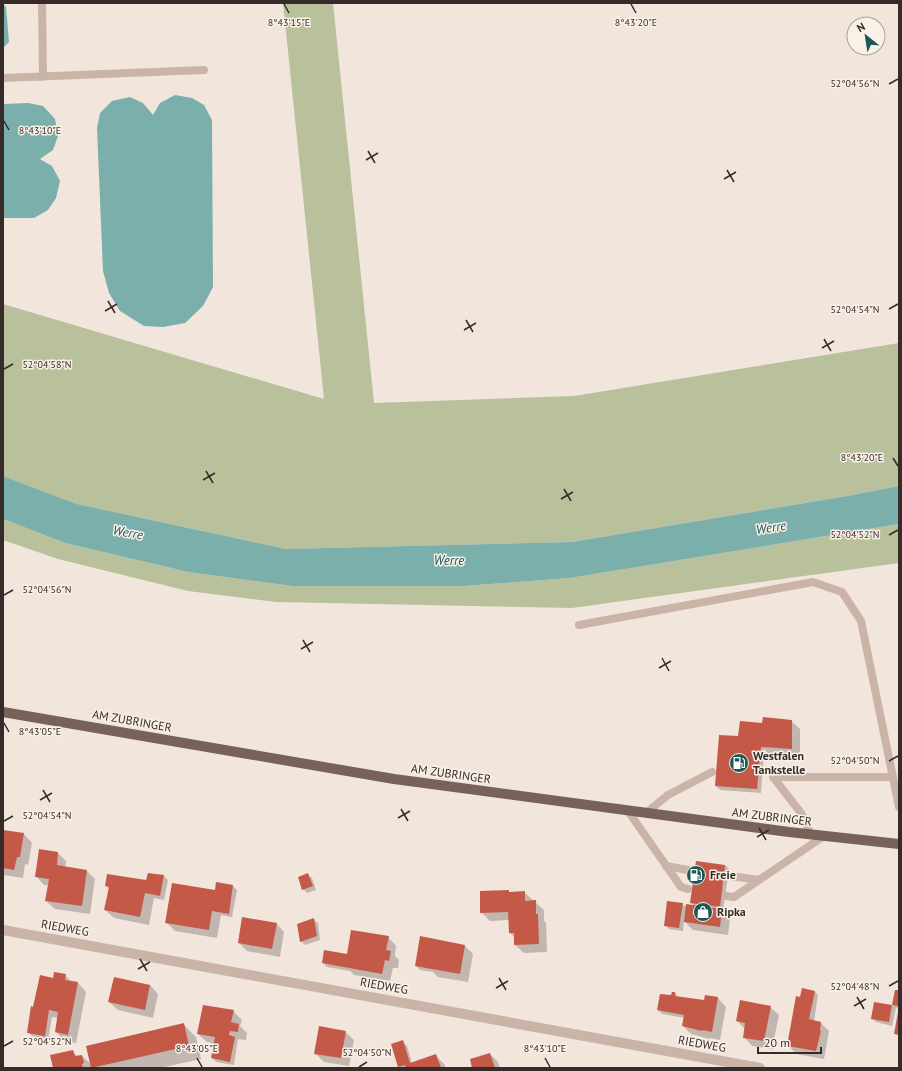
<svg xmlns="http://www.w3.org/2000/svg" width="902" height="1071" font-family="'PT Sans',sans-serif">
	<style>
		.green { fill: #b8c19c }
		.water { fill: #7bafac }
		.shadow { fill: #0003 }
		.building { fill: #c55947 }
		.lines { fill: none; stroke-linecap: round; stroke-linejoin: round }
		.service { stroke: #cab4a8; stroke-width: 8 }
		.minor { stroke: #cab4a8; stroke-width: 10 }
		.primary { stroke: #786159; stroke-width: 10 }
		.ticks { fill: none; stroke: #362b28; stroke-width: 1.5 }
		.labels { text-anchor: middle; stroke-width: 3; stroke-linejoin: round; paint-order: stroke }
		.street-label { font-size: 12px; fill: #362b28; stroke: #f9f0e8 }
		.poi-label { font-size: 12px; font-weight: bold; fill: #362b28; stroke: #f9f0e8; text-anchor: start }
		.water-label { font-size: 13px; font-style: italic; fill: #1e5856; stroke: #f9f0e8 }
		.ticks-label { font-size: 10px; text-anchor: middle; fill: #362b28; stroke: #f9f0e8; stroke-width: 3; stroke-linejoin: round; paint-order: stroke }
	</style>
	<rect width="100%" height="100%" fill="#f2e5dc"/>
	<path class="green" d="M283,3H333L374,403L574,396L899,343V486L847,496L572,542L286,549L77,504L3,476V304L324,399Z
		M3,519L65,543L188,572L292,586H464L570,578L899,524V563L572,608L276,602L188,591L58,559L3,540Z"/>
	<path class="water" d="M3,4L6,7L9,42L3,48Z
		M175,95L192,98L204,105L212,120L213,287L203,306L185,323L163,327L144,326L120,311L109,293L103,271L97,128L100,113L112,101L130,97L143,103L153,115L160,103Z
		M28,103L43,106L55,119L58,136L53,150L40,159L52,166L60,181L56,198L48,210L34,218H3V104Z
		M3,476L77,504L286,549L572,542L847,496L899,486V524L570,578L464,586H292L188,572L65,543L3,519Z"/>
	<path class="shadow" d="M791,721L800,729V757L770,755L764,749L761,793L720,790L716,786L739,738L763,724Z
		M3,831L24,834L32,843L28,865L25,864L23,878L3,875Z
		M58,853L66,861L65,868L87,871L95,879L90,914L55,909L46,901L49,885H44L36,876Z
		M725,865L729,869L723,911L730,919L728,935L693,930L684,921L683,931L669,929L665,925L682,904L687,908L695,906L691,903Z
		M308,875L312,878L316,890L307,893L303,889Z
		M164,876L168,880L164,900L154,898L149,925L114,918L105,910L109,889L106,886L149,882Z
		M217,884L233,886L237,890L232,917L221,915L217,938L175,931L166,922L216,891Z
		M508,891L510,893L524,892L544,910V921L546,923L547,952L524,953L515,945V938L510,933L509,920L490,921L481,912Z
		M314,920L318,923L320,940L305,945L301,941Z
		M276,923L284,932L280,957L247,951L239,943Z
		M388,937L396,946L395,956L399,960L398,968H393L390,981L354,975L350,971L327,967L323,963L347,955Z
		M465,946L473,954L468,982L438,977L433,972L420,970L416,966Z
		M65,975L72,982L78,983L86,992L76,1043L64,1040L56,1032L58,1018L52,1017L48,1040L32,1036L28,1032L34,1008L53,979Z
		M150,985L158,994L153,1018L118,1010L109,1002Z
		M814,991L818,995L814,1021L821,1023L829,1031L824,1059L796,1054L788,1045Z
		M895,991H899V1009L896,1008L892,1026L876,1022L872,1018L875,1003L893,1006Z
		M675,993L679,998L705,1001L718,998L726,1007L720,1040L710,1038V1039L691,1034L683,1026L685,1018L662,1014L658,1010Z
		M770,1007L779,1015L772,1049L752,1046L744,1037L745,1029L737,1021Z
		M233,1011L242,1020L240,1026L247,1033L246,1040L238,1039L234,1065L216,1062L212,1058L215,1044L207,1042L198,1034Z
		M184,1025L196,1037L201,1059L160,1068H92L91,1067V1068H54L73,1051L77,1057L82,1056L92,1065Z
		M345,1032L354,1040L349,1066L324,1062L315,1053Z
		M403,1042L407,1046L412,1063L436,1056L444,1064L446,1068H401L399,1066Z
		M490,1054L498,1062L500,1068H473Z"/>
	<path class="building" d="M763,717L792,720V749L761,747L757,789L715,786L719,735L738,736L740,721L762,723Z
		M3,830L24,833L20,857H17L14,870L3,868Z
		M39,849L58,852L57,865L87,870L82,906L45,901L49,879L35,877Z
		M696,861L725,865L720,907L690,903Z
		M148,873L164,875L160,896L145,893L140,917L104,910L109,887L105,886L107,874L146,880Z
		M308,873L313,886L302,890L298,877Z
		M216,882L233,885L229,914L212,911L209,930L165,923L172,883L215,890Z
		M509,890V892L525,891V901L536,900V914H538L539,944L514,945V933H509L508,912L480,913V891Z
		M667,901L683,903L679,928L664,926Z
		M686,904L722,909L720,927L684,922Z
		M242,917L277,923L272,949L238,943Z
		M314,918L317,936L300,942L297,924Z
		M351,930L389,936L386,950L391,951L389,961L385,960L382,974L322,963L324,950L347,954Z
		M420,936L465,945L460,974L415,966Z
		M54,972L66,974L65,980L78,982L68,1035L55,1032L58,1012L49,1010L45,1036L27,1033L31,1006L33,1007L40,975L53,978Z
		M114,977L150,985L145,1010L108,1002Z
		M802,988L815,991L809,1019L821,1022L820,1031H821L816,1051L787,1046L796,996L800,997Z
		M895,990H899V1006L892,1005L889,1022L871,1019L874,1002L892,1005Z
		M672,992H675V996L704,1000L705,995L718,997L712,1032L702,1030V1031L682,1026L684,1015L657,1010L660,994L671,995Z
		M740,1000L771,1006L764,1041L743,1038L745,1023L736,1021Z
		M203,1005L234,1010L231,1022L239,1024L238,1032L230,1031L229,1035L235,1037L230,1062L211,1058L215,1037L197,1034Z
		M898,1012H899V1035L894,1034Z
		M184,1023L189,1046L91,1068L86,1046Z
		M319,1026L346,1031L341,1058L314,1054Z
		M403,1040L410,1063L436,1054L441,1068H406L405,1065L398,1067L391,1044Z
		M73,1050L75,1056L82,1055L84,1063L82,1064L83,1068H53L50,1055Z
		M490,1053L495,1068H472L470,1059Z"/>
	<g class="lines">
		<path class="service" d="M42,3L43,77
			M3,78L204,70
			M579,625L813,582L842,592L861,621L899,807
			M773,777H893
			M773,777L801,813L811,835
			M628,811L681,887L688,889
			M646,813L668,795L712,772
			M666,866L688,870
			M730,876L759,880
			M726,896L734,897L824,836"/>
		<path class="minor" d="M3,930L760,1068"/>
		<path class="primary" d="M3,712L394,779L789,832L899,844"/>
	</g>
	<path class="ticks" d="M284,4L289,13M631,4L636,13M889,84L898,79M4,121L9,130M368,151L375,163M366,160L378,153M727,170L734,182M724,179L736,172M108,301L115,313M889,309L898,304M105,311L117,304M466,320L473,332M464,330L476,323M824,339L831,351M822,348L834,341M4,369L13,364M893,458L898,466M206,471L213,483M203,480L215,473M564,489L571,501M561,499L573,492M889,535L898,530M4,595L13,590M303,640L310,652M301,649L313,642M662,658L669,671M659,668L671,661M4,723L9,732M889,761L898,756M43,790L50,802M40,800L52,793M401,809L408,821M398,818L410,811M4,821L13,816M759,828L766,840M757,837L769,830M140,959L147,971M138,969L150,962M499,978L506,990M889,986L898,981M496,988L508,981M857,997L864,1009M854,1006L866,999M4,1046L13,1041M197,1058L202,1067M545,1058L550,1067M359,1067L367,1062"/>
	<defs>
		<g id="fuel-disc" transform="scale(1)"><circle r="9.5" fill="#1e5856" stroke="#f9f0e8"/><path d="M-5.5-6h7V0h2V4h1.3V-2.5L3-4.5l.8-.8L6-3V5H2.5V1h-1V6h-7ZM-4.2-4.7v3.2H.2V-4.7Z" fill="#fff"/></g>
		<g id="shop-disc" transform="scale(1)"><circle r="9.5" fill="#1e5856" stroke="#f9f0e8"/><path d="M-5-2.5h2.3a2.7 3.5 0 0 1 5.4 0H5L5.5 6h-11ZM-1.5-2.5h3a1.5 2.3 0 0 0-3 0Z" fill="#fff"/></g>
	</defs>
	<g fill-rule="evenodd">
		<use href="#fuel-disc" x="739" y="763"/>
		<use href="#fuel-disc" x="696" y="875"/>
		<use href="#shop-disc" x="703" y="912"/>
	</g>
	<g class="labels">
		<g class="street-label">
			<text transform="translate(132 721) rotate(10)" y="4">AM ZUBRINGER</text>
			<text transform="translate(451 774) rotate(8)" y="4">AM ZUBRINGER</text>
			<text transform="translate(772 817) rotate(7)" y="4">AM ZUBRINGER</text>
			<text transform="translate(65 928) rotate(10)" y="4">RIEDWEG</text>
			<text transform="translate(384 986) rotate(10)" y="4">RIEDWEG</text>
			<text transform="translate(702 1044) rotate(10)" y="4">RIEDWEG</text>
		</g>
		<g class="poi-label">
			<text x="753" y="760">Westfalen<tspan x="753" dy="14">Tankstelle</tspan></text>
			<text x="710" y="879">Freie</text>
			<text x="717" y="916">Ripka</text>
		</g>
		<g class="water-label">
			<text transform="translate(771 527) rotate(-9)" y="5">Werre</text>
			<text transform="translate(128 532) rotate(10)" y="5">Werre</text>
			<text x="449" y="565">Werre</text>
		</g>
	</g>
	<g class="ticks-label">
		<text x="289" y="26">8°43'15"E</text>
		<text x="636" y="26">8°43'20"E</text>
		<text x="855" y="87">52°04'56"N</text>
		<text x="40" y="134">8°43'10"E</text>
		<text x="855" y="313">52°04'54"N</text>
		<text x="47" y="368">52°04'58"N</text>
		<text x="862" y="461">8°43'20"E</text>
		<text x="855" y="538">52°04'52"N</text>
		<text x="47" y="593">52°04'56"N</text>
		<text x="40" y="735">8°43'05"E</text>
		<text x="855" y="764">52°04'50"N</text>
		<text x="47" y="819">52°04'54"N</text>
		<text x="855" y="990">52°04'48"N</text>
		<text x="47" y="1045">52°04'52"N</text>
		<text x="197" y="1052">8°43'05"E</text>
		<text x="545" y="1052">8°43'10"E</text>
		<text x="367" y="1056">52°04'50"N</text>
	</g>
	<rect width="902" height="1071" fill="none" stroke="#362b28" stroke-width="8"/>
	<g transform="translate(866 36) rotate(330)"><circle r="19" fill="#f9f0e8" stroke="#aba19b"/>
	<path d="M0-3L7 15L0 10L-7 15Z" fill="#1e5856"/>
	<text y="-6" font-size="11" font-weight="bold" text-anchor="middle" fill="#362b28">N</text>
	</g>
	<path d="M758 1047v6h63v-6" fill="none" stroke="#362b28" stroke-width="2"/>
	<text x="764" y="1047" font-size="12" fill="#362b28" stroke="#f9f0e8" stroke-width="3" paint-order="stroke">20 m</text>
</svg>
